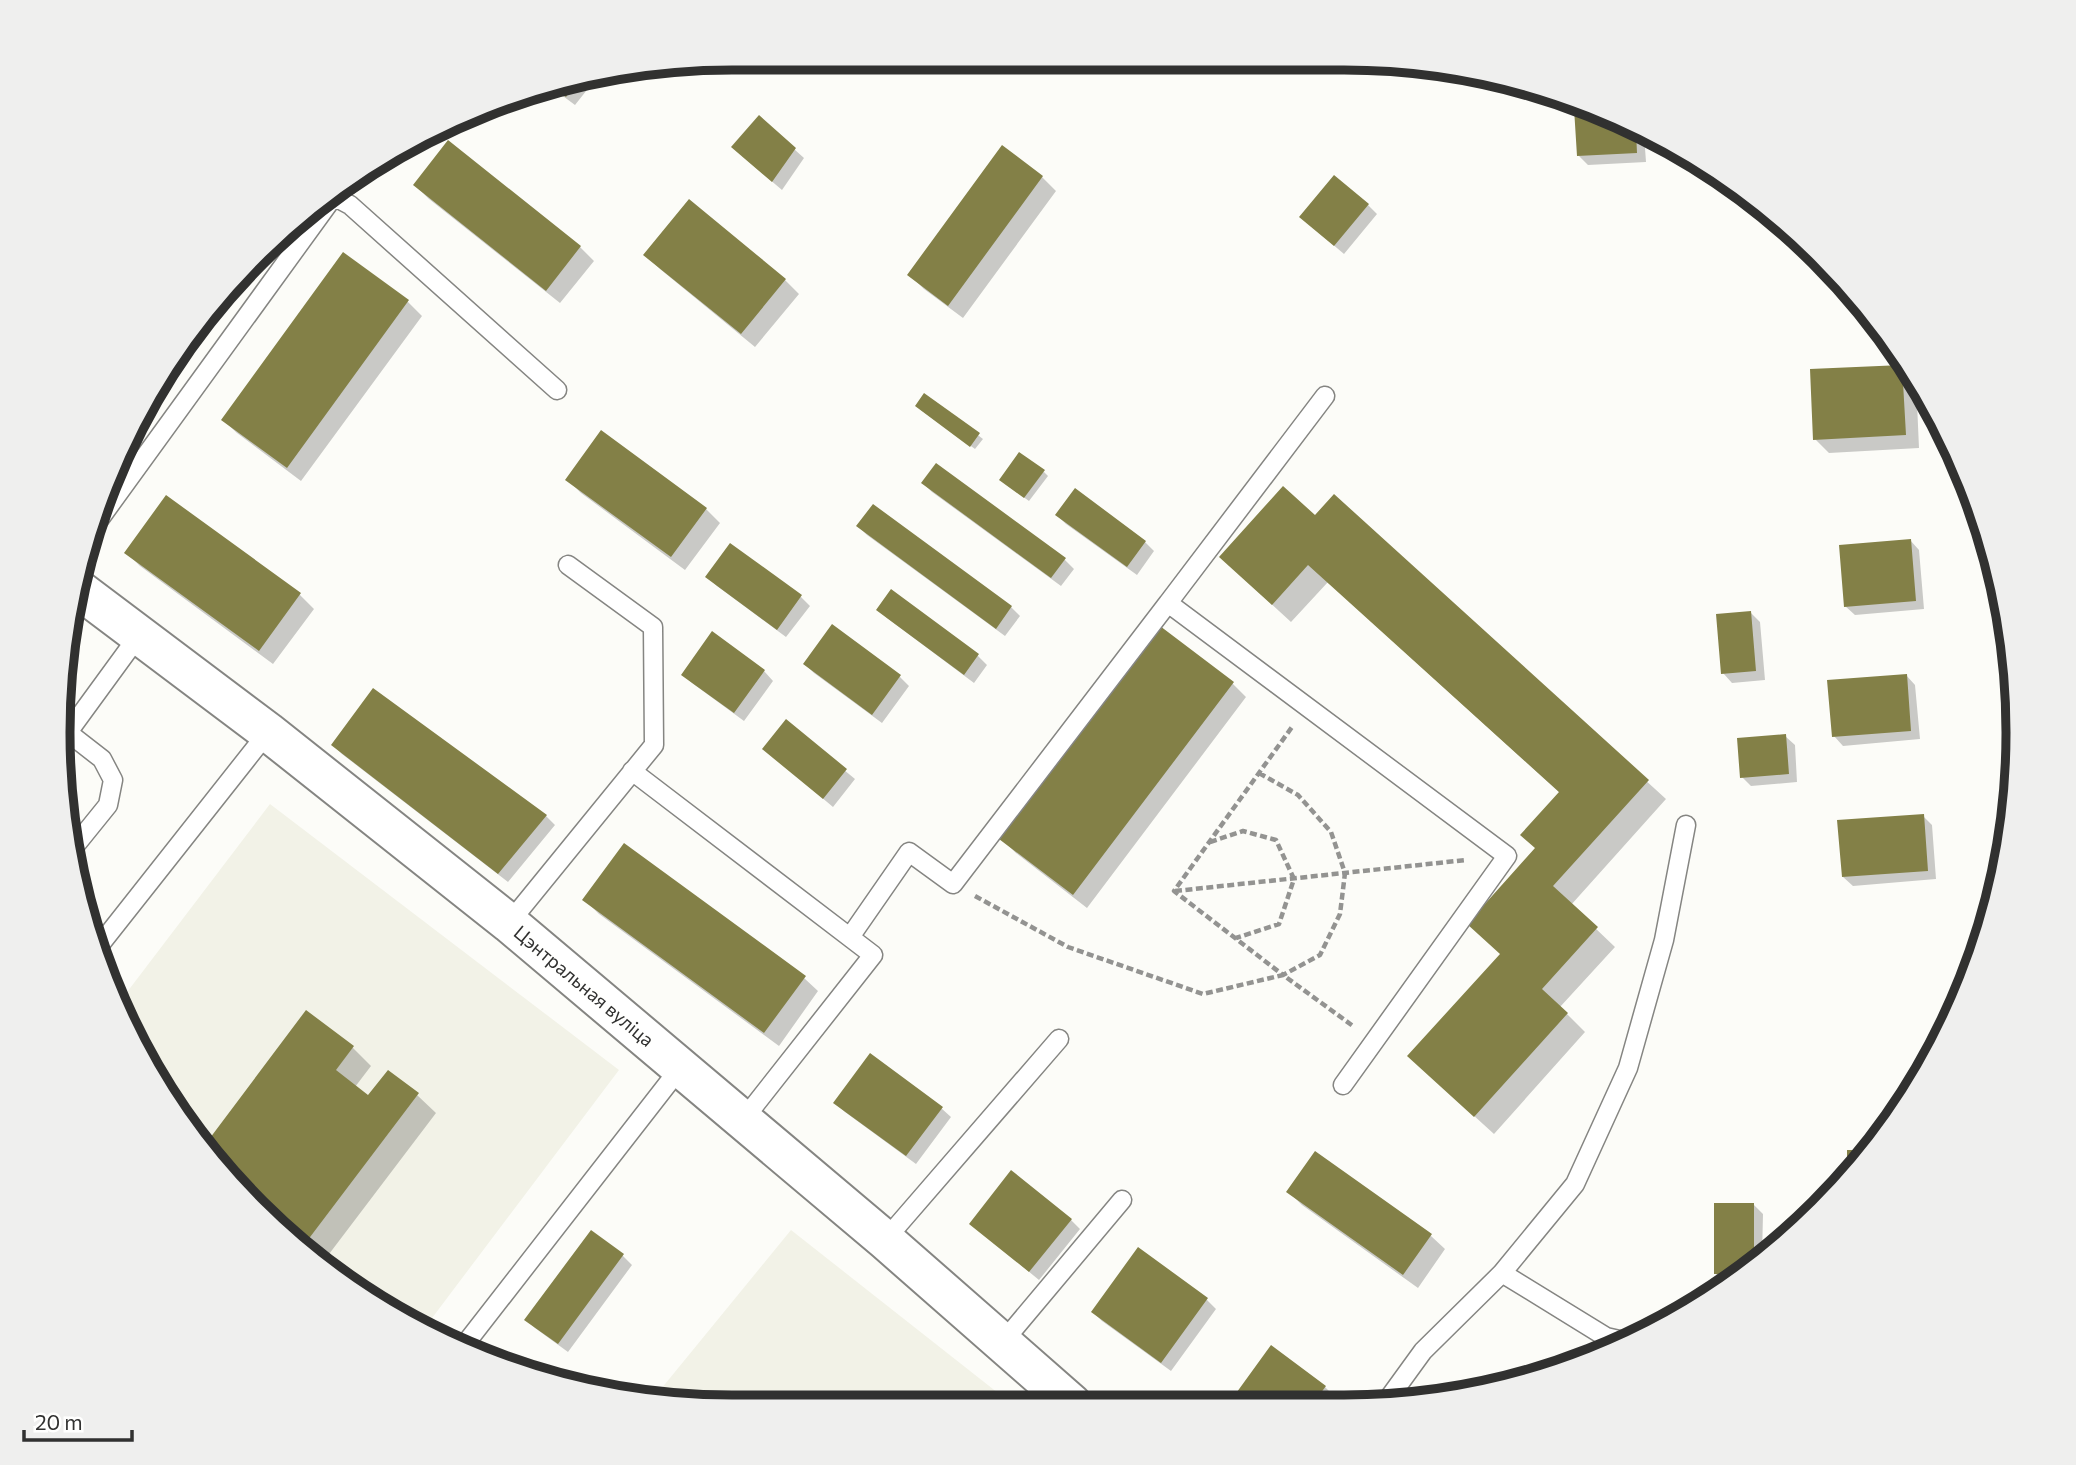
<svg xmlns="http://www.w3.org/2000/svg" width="2076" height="1465" font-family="Commissioner,sans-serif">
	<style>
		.built { fill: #f2f2e7 }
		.shadow { fill: #0003 }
		.building { fill: #838047 }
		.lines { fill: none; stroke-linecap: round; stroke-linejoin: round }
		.service-casing { stroke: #858582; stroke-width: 21 }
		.tertiary-casing { stroke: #858582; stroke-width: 42 }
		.path { stroke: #939391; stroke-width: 4.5; stroke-dasharray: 7 3.5; stroke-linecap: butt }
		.service { stroke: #fff; stroke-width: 18 }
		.tertiary { stroke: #fff; stroke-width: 38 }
		.labels { text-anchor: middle; stroke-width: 5; stroke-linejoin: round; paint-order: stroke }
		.street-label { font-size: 19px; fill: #313130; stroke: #fffffe }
		.rim { fill: none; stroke: #313130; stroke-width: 9 }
	</style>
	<rect width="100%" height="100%" fill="#fcfcf8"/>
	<path class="built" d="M270,804L619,1070L423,1330L322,1268L225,1178L128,1031L118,1004Z
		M791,1230L1012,1404L689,1406L652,1400Z"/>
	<path class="shadow" d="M598,76L575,105L548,85L557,81Z
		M1576,109L1644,134L1646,162L1588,165L1579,156Z
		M449,143L580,247L594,261L560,303L429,199L415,185Z
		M794,149L804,158L782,190L742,156Z
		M1042,177L1056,191L963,318L924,289L910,275Z
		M1368,205L1377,214L1344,254L1311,226Z
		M344,254L408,302L422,316L301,481L237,433L223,420Z
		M646,255L785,280L799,294L755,347L660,269Z
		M1902,366L1916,380L1919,448L1829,453L1815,439Z
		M925,395L983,439L975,449L921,410Z
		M601,433L706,509L720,523L685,570L581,493L567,479Z
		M1044,472L1048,476L1029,501L1005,484Z
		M923,483L1065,560L1074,569L1061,586L932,492Z
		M1334,496L1666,799L1571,905L1615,947L1560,1007L1585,1032L1494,1134L1428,1074L1502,955L1536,849L1560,793L1328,582L1291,622L1240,575L1316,517Z
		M167,497L300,595L314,609L273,664L140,566L127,553Z
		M1057,515L1145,542L1154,551L1137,575L1066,524Z
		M858,526L1011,607L1020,616L1005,636L867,535Z
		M1910,540L1919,550L1924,609L1855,615L1845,606Z
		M708,577L801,597L810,606L786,637L717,586Z
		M891,591L978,656L987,665L974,683L887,618L878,609Z
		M1751,613L1760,622L1765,680L1732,683L1723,673Z
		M832,627L900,677L909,686L882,723L814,673L805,664Z
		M713,634L764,671L773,681L744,721L692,683L683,674Z
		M1906,675L1915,685L1920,739L1843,746L1834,736Z
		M1232,683L1246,697L1087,908L1016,853L1002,839Z
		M373,690L546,816L555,825L508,882L342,754L333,745Z
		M786,722L855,779L833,807L764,749Z
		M1785,736L1795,745L1797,782L1751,786L1742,777Z
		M1923,816L1932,825L1936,879L1853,886L1843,877Z
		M585,900L804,978L818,991L779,1046L599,914Z
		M352,1047L371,1066L355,1087L369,1098L417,1095L436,1113L320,1266L225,1178Z
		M835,1103L941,1108L951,1117L916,1164L845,1112Z
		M1316,1153L1431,1236L1445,1249L1418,1288L1302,1205L1288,1191Z
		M1754,1205L1763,1214L1762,1257L1724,1283L1715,1273Z
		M1071,1220L1080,1229L1039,1280L971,1224Z
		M591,1232L623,1256L632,1265L568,1352L535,1328L526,1319Z
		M1139,1250L1207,1300L1216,1309L1171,1371L1102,1321L1093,1312Z
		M1325,1387L1334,1396L1330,1402L1231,1403Z"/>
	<path class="building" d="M580,78L566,97L549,85L557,81Z
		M1574,108L1636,131L1637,153L1577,156Z
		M759,115L796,148L772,182L731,147Z
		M448,140L581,246L546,291L413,185Z
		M1002,145L1043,176L948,306L907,275Z
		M1334,175L1369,204L1334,246L1299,217Z
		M689,199L786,279L741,334L643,255Z
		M343,252L409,300L287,468L221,420Z
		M1902,365L1906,435L1813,440L1810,369Z
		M924,393L980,433L970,447L915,406Z
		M601,430L707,508L671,557L565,480Z
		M1019,452L1045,470L1024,498L999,480Z
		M936,463L1066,558L1051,578L921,483Z
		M1283,486L1315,515L1334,494L1649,780L1553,886L1598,927L1542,989L1568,1013L1474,1117L1407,1056L1500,954L1467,924L1535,848L1520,835L1559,792L1308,565L1272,605L1219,557Z
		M1075,488L1146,541L1127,567L1055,515Z
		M166,495L301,593L259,651L124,553Z
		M873,504L1012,606L996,629L856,526Z
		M1911,539L1916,601L1844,607L1839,545Z
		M730,543L802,595L777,630L705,577Z
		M891,589L979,654L964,675L876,610Z
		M1751,611L1756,671L1721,674L1716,614Z
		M832,624L901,675L872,715L803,664Z
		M1160,626L1234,682L1073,895L999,839Z
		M712,631L765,670L734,713L681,675Z
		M1907,674L1911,731L1832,737L1827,680Z
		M373,688L547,815L498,874L331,745Z
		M786,719L847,769L823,799L762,749Z
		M1786,734L1789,774L1740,778L1737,738Z
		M1924,814L1928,871L1842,877L1837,820Z
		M624,843L806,976L764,1033L582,900Z
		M306,1010L354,1046L336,1070L368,1095L388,1070L419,1093L301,1249L225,1178L204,1146Z
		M870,1053L943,1107L906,1156L833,1103Z
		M1847,1150H1873L1847,1177Z
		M1315,1151L1432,1234L1403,1275L1286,1192Z
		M1011,1170L1072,1219L1029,1272L969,1224Z
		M1714,1203H1754V1263L1737,1274H1714Z
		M591,1230L624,1254L558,1344L524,1320Z
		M1138,1247L1208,1298L1161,1363L1091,1312Z
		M1271,1345L1326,1386L1314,1402L1229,1403Z"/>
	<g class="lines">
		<g class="service-casing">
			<path id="service" d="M331,195L350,205L557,390
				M96,524L334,196L375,164
				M1168,603L1325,396
				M66,731L102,759L113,780L108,805L70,852
				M66,735L139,635
				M632,771L873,955L743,1120
				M509,923L654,745L653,627L568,565
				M850,937L909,852L953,884L1168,603L1507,856L1343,1085
				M99,946L268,732
				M885,1240L1059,1039
				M1502,1273L1606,1337L1628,1342
				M466,1343L680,1068
				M1002,1343L1122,1200
				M1386,1402L1423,1351L1502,1273L1575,1184L1628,1068L1664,940L1686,825"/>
		</g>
		<g class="tertiary-casing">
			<path id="tertiary" d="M78,589L268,732L509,923L885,1240L1072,1404"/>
		</g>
		<path class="path" d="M1259,773L1298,795L1331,832L1345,873L1340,914L1320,955L1283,975L1174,891L1292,727
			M1210,842L1243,831L1276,840L1294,879L1279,924L1236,938
			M1175,891L1466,860
			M975,896L1068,947L1203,994L1283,975L1353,1026"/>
		<use href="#service" class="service"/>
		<use href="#tertiary" class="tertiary"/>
	</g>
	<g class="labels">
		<g class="street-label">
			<text transform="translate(584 986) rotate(40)" y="7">Цэнтральная вуліца</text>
		</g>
	</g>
	<path d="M0 0H2076V1465H0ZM732 70H1344A662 662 0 0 1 2006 732V733A662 662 0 0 1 1344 1395H732A662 662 0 0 1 70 733V732A662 662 0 0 1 732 70Z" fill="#efefee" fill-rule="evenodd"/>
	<path class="rim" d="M732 70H1344A662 662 0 0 1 2006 732V733A662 662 0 0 1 1344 1395H732A662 662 0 0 1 70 733V732A662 662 0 0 1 732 70Z"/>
	<path d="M24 1430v10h108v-10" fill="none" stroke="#313130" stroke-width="3.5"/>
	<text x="35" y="1430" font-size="21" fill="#313130" stroke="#fffffe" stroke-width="5" paint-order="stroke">20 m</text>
</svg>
